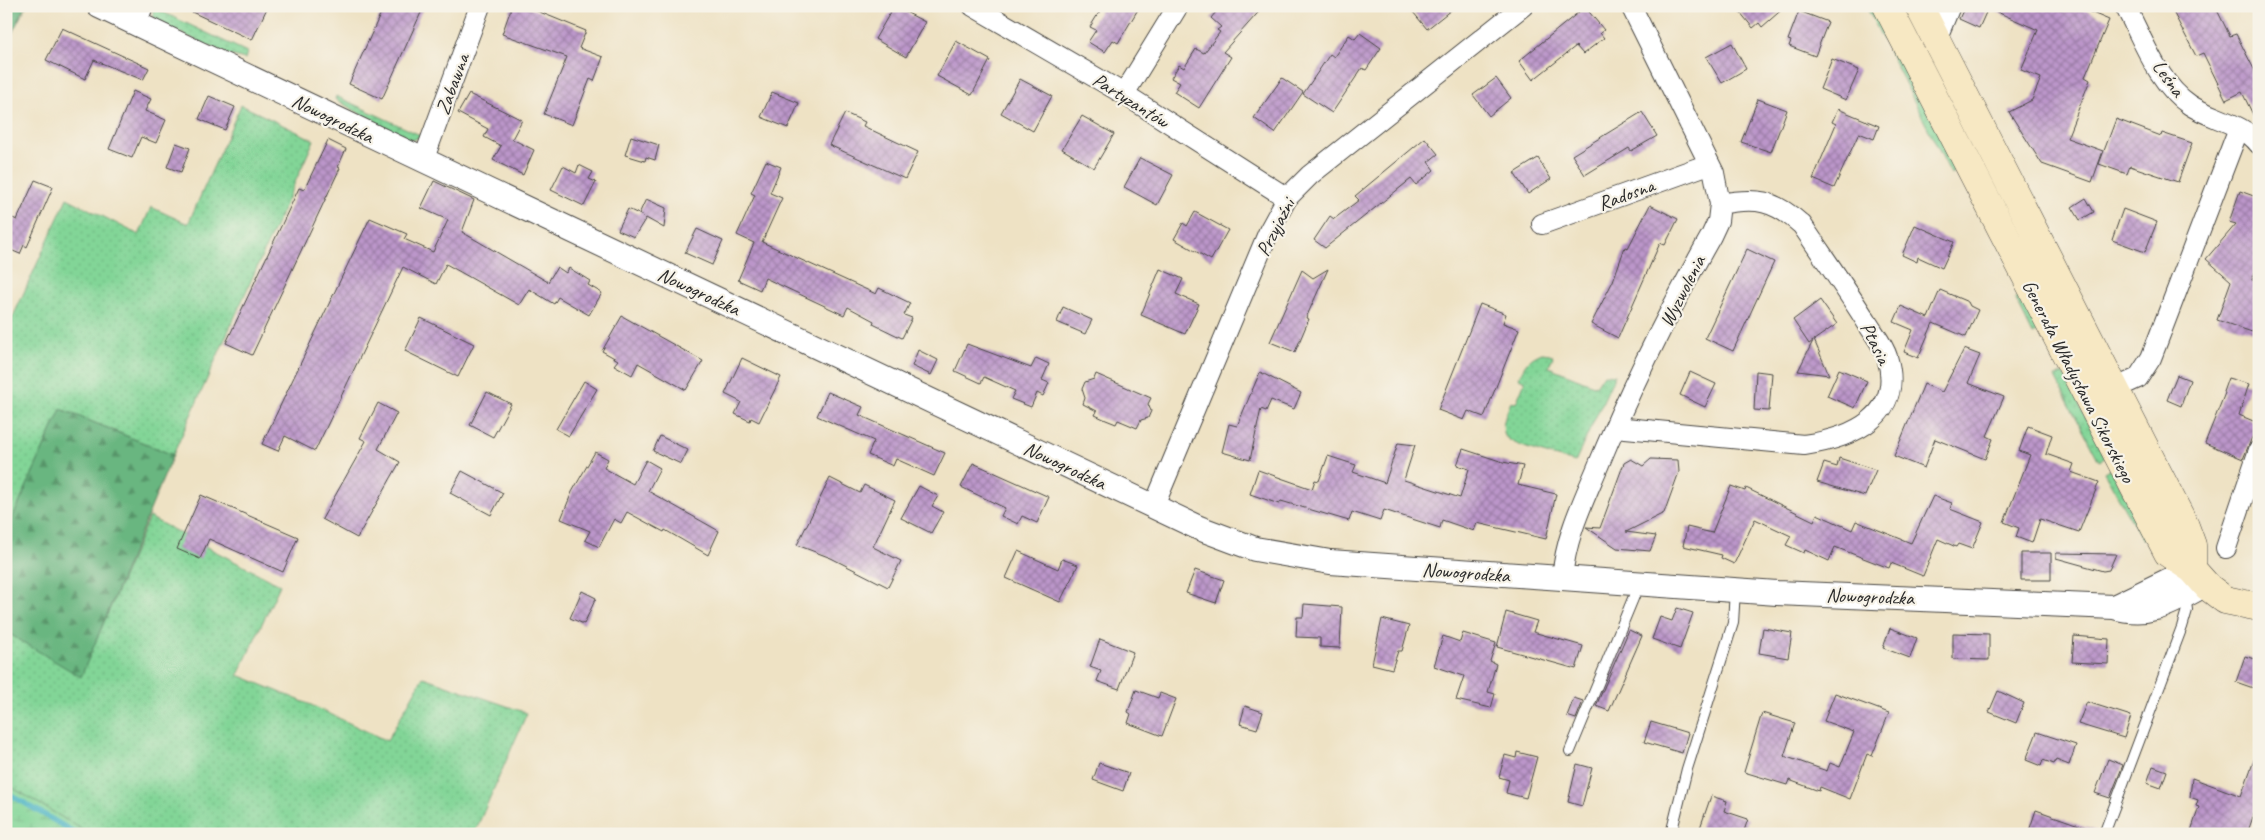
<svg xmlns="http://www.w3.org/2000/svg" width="2265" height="840" font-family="Caveat,sans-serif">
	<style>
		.grass { fill: url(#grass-dots); stroke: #568061 }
		.forest { fill: url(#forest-firs); stroke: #4a7056 }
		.wetland { fill: url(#wetland-marsh); stroke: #568061 }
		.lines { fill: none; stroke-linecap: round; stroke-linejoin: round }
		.stream { stroke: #48b4c5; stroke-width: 5.5 }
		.building { fill: url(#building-cross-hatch) }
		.service-casing { stroke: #484642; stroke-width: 12 }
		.minor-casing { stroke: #484642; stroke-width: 22 }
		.tertiary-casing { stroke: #484642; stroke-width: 26 }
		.secondary-casing { stroke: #484642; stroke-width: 29 }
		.service { stroke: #fff; stroke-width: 10 }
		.minor { stroke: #fff; stroke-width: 20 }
		.tertiary { stroke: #fff; stroke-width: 24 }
		.secondary { stroke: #f7e8c3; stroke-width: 28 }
		.labels { text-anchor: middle; stroke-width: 4.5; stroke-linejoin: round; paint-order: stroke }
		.street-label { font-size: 20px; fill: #2b2b2b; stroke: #f7f3e8 }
	</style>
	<defs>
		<pattern id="grass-dots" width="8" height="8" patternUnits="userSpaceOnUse" patternTransform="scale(1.25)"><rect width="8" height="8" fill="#82d597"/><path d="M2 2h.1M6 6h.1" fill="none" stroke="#70b782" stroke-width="1.8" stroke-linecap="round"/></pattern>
		<pattern id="forest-firs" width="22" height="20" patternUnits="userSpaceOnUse" patternTransform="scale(1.25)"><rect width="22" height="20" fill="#69b680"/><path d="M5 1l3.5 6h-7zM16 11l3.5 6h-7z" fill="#579469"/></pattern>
		<pattern id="wetland-marsh" width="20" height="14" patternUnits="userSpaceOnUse" patternTransform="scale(1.25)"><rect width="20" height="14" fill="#82d597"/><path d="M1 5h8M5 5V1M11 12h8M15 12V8" fill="none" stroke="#70b782"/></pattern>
		<pattern id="building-cross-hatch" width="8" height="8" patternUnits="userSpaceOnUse" patternTransform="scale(1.25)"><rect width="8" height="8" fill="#bc96ca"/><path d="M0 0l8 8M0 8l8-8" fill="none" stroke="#997ba4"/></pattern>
	</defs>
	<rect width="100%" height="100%" fill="#f7f3e8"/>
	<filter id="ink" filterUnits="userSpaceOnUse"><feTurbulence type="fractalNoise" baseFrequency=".02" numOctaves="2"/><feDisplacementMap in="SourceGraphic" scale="10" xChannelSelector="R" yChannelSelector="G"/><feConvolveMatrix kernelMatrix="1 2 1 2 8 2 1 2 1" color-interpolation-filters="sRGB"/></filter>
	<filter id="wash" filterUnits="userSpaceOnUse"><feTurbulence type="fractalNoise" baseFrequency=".0096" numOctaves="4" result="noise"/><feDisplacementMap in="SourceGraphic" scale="20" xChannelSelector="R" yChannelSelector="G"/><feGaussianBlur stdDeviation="1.12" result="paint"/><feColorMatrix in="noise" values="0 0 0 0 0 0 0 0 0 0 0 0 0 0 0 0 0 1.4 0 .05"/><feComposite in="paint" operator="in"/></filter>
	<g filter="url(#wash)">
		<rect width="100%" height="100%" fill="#eee2c4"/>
		<path class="grass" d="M1866,6H1876L1951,156L1955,171L1951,174Z
			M152,7L247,52L245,59L226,54L161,24L154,18Z
			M336,96L422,136L413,140L403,139L335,99Z
			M241,105L314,140L173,455L61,409L6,533V332L67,198L139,235L151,207L188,224Z
			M2022,294L2040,332L2033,335L2015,298Z
			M1542,353L1550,354L1553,356L1549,367L1596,386L1604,374L1615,375L1575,462C1562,458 1510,446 1505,436C1500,425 1507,412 1511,402L1516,403L1525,381L1519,378C1524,365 1529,358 1542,353Z
			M2064,373L2105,458L2099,461L2055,377Z
			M2111,468L2147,538L2142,539L2104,472Z
			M149,517L280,585L238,675L311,705L387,741L423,677L527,713L474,834H90L6,784V632L81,676Z"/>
		<path class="forest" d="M6,6H26L6,45Z
			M61,409L173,455L81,677L6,632V533Z"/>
		<path class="wetland" d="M6,784L90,834H6Z"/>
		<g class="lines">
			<path class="stream" d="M6,792L77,834"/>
		</g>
		<g id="blocks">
			<path class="building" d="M179,6H268L252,40Z
				M384,6H424L382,99L349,84Z
				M512,6H525L586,31L579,48L603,57L594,81L590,79L572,125L544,114L567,57L502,34Z
				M894,6L925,22L906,57L875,39Z
				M1103,6H1140L1118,43L1113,40L1105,52L1088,42L1096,30L1090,27Z
				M1221,6H1264L1223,52L1231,57L1199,108L1174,92L1180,83L1171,78L1179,65L1184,68L1196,49L1204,53L1220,32L1217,30L1221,27L1211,18Z
				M1408,6H1456L1427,29Z
				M1735,6H1786L1762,27L1759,23L1753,28Z
				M1965,6H2076L2109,20L2085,77L2090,80L2067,138L2103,151L2092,182L2042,164L2009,112L2032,100L2041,78L2021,70L2038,30L1988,8L1979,28L1959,19Z
				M2170,6H2215L2230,36L2236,34L2259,79V127L2242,92L2226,100L2203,53L2196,56Z
				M1585,7L1604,30L1600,33L1604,38L1583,54L1576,46L1533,80L1519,61Z
				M1799,11L1828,22L1815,56L1789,46L1791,41L1788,40Z
				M62,28L149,68L143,80L94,60L85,79L46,60Z
				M1360,33L1381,48L1366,70L1362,68L1332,113L1303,94L1330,54L1334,57L1349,35L1355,39Z
				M956,41L990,60L972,95L937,76Z
				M1732,43L1746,69L1722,83L1706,57Z
				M1832,59L1859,70L1846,100L1820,89Z
				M1282,78L1303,92L1275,133L1254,118Z
				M1496,78L1511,98L1489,116L1473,95Z
				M1020,79L1052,96L1033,131L1001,113Z
				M133,91L151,99L145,111L166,120L156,143L141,137L132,158L109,149Z
				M772,92L799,103L788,128L761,117Z
				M469,94L522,120L512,139L534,150L523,175L493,160L501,146L484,137L488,129L458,113Z
				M209,96L235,107L225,130L199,119Z
				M1758,99L1787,110L1771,152L1741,142Z
				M1838,109L1879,126L1874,139L1859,133L1834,188L1813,179L1836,124L1832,122Z
				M1642,112L1657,136L1631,151L1629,148L1585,175L1572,155Z
				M845,113L865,122L863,126L918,152L905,179L829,145Z
				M1082,116L1114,134L1094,168L1062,149Z
				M2116,119L2161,136L2162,133L2192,143L2178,182L2130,166L2127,174L2099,164Z
				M631,136L659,145L655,160L646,157L645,161L625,155Z
				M1425,138L1438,154L1428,162L1434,170L1416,185L1411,179L1325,248L1314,240L1330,216L1334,219L1359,200L1355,196Z
				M328,140L346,149L338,167L340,168L252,355L226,343L299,188L304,190Z
				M176,143L190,148L181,172L167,167Z
				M1140,158L1173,175L1157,205L1124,187Z
				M1538,158L1551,179L1528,194L1514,173Z
				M766,161L781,167L770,193L782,198L762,242L876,294L879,288L910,303L904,315L912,318L902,338L873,324L874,321L848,307L844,315L765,278L760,290L738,280L754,243L737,235L755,195L751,193Z
				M579,165L593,172L589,179L596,182L584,206L551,190L563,166L576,173Z
				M35,180L53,187L27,247L24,245L20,254L6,248V215L17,220Z
				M434,181L474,200L462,232L548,282L557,267L566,273L569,268L590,281L588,285L602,293L589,315L558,297L554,304L529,289L519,305L446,264L436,284L403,267L315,451L285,436L278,451L262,444L370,218L407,234L404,239L433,252L448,220L421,208Z
				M2240,191L2259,198V262L2252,280L2259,283V312L2252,332L2217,320L2231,281L2206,259L2236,224L2229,222Z
				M2086,198L2094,212L2080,220L2072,207Z
				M646,199L666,208L664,228L646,218L634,237L618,230L628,209L643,216L639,214Z
				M1650,205L1678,219L1665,245L1660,243L1618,338L1591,324L1613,281L1625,247L1628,248Z
				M2123,209L2157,222L2145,252L2112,240Z
				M1195,212L1228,230L1211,260L1174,239L1183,223L1187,226Z
				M1915,225L1954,242L1942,268L1918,257L1917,262L1902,255Z
				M697,229L723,241L712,265L685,253Z
				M1747,249L1774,262L1733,351L1705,338Z
				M1160,269L1183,279L1176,294L1199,304L1185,334L1141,315Z
				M1328,269L1306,318L1309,319L1295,352L1270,342L1302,270L1313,278Z
				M1940,290L1968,302L1970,306L1978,310L1966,337L1933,323L1918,358L1904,352L1913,330L1894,322L1901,306L1928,318Z
				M1820,300L1837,324L1814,340L1829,375L1798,371L1813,341L1809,344L1793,320Z
				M1480,304L1506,314L1503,323L1519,329L1484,417L1468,411L1464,420L1438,410Z
				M1063,307L1092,320L1085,334L1057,322Z
				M622,316L703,361L686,390L638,363L632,375L614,365L618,360L602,351Z
				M421,318L474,344L458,377L405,351Z
				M967,344L1031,368L1036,358L1049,364L1042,380L1049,383L1043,396L1037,393L1031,407L1011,399L1015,391L984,377L981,383L955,371Z
				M1964,349L1980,355L1968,383L2004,397L1987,436L1993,439L1985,459L1935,439L1924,468L1894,456L1924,384L1942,392Z
				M918,350L938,360L931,375L912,366Z
				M742,358L781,377L759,422L751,418L750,421L735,414L741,402L725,394Z
				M1839,369L1867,381L1855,408L1827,396Z
				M1756,371L1772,373L1769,411L1754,410Z
				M1260,372L1301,393L1294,409L1271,400L1266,411L1261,409L1250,460L1222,452L1229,424L1237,426Z
				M1690,372L1716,384L1705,407L1680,395Z
				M1096,374L1151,398L1148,404L1151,411L1148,418L1141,420L1137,428L1118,420L1116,424L1106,420L1095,415L1097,411L1083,404L1085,398L1082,389L1085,382L1094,379Z
				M2177,375L2190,380L2181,406L2167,400Z
				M2228,378L2249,384L2239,415L2258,423L2243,459L2205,443L2225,393L2223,392Z
				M584,381L597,389L569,436L556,429Z
				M487,392L511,404L493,437L470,425Z
				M828,392L863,407L859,415L945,453L934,476L896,459L893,466L868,455L874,441L817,416Z
				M378,403L397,413L378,449L400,462L357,538L322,519L366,441L360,438Z
				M2028,426L2052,435L2046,454L2074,464L2071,472L2099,482L2079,532L2040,519L2032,543L2016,537L2019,528L2004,522L2030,455L2019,451Z
				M660,436L688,450L681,464L653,451Z
				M1398,443L1415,445L1404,480L1460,498L1469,469L1457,465L1463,449L1503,462L1523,466L1518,485L1556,494L1546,539L1477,523L1474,531L1442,520L1440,528L1384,510L1380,521L1352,512L1349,521L1281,501L1279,504L1250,494L1258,470L1312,489L1315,480L1319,481L1328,456L1356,465L1353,472L1385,483Z
				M595,452L608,459L604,468L633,484L646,460L660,468L648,491L719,531L708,555L665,530L664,532L627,512L621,523L614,519L599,547L585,540L590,531L561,519L572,492Z
				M1839,458L1876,470L1865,496L1817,482L1824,463L1837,467Z
				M1631,459L1643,466L1651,459L1678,460L1679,472L1664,513L1626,532L1656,536L1650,551L1617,548L1586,527L1600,528L1624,463Z
				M973,463L1049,497L1037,523L1022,516L1018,524L1001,516L1005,508L961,487Z
				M462,471L503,493L491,515L450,493Z
				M830,478L860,493L864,485L895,500L873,547L901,561L888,587L831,558L797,545Z
				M919,486L938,496L932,506L943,512L931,533L901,518Z
				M1731,486L1745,491L1746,488L1814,521L1817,514L1852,530L1856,521L1911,543L1933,496L1952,503L1950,509L1983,522L1972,549L1958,544L1956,547L1938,539L1923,576L1891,563L1889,568L1835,547L1829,561L1805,550L1804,553L1786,545L1791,536L1755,519L1734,564L1721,558L1722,555L1683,546L1687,527L1712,533Z
				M201,495L298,537L283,572L209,539L200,559L177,549Z
				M1018,551L1058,569L1062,559L1078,565L1060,602L1006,578Z
				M2021,553H2051V580H2021Z
				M2056,553L2116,554L2109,570L2103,571L2056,558Z
				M1195,570L1224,580L1216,603L1186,593Z
				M582,591L596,598L584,624L570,618Z
				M1304,604L1342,607L1340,648L1320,647V638L1296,637L1297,617H1303Z
				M1677,608L1693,613L1680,649L1652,639L1660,617L1672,621Z
				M1506,612L1537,621L1533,632L1583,646L1576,669L1497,647Z
				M1382,619L1409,626L1402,651H1398L1392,669L1372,664Z
				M1763,628L1792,633L1788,658L1759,653Z
				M1890,628L1917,638L1910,658L1883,648Z
				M1629,630L1642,636L1609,711L1596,706Z
				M1463,633L1496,643L1490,661L1496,664L1488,692L1495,694L1491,708L1456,700L1464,676L1434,666L1443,636L1460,642Z
				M1953,633L1989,634V660L1953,659Z
				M2074,636L2109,639L2108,664L2072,662Z
				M1100,639L1133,652L1119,689L1097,681L1101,671L1090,667Z
				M2245,656L2259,660V690L2236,682Z
				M1136,690L1158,698L1160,693L1176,699L1162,736L1128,723L1131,714L1128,712Z
				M1998,691L2024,703L2016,723L1989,712Z
				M1835,693L1889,713L1872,756L1867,754L1850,799L1820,787L1819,791L1789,780L1787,785L1744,772L1762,713L1795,723L1784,756L1827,771L1830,763L1840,767L1854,732L1824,721Z
				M1574,698L1583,701L1576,719L1567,716Z
				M2087,702L2131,716L2124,738L2078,724Z
				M1245,706L1263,712L1257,729L1240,724Z
				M1651,722L1688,733L1682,753L1644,742Z
				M2037,732L2076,745L2069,765L2056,760L2054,764L2043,760L2041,766L2026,760Z
				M1517,752L1537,757L1526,798L1506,793L1509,780L1499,777L1505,755L1516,758Z
				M2257,752L2259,800L2247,834H2190L2199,807L2196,806L2198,800L2190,797L2192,778L2241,796Z
				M2108,759L2123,765L2110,798L2095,793Z
				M1099,763L1129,773L1123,791L1093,780Z
				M1577,764L1592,768L1582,806L1568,802Z
				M2153,766L2167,771L2161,788L2147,783Z
				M1711,796L1727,801L1724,811L1748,819L1743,834H1704L1705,830L1700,828Z
				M2036,810L2096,831V834H2028Z"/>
		</g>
	</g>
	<g filter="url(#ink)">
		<use href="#blocks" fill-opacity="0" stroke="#484642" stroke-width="1"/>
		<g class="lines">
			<g class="service-casing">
				<path id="service" d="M1570,751L1639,584
					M1671,834L1687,769L1733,623L1735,590
					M2104,834L2182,627L2187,610L2185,595"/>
			</g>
			<g class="minor-casing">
				<path id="minor" d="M973,6L1124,94L1287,198
					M2125,6C2143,39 2158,84 2190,105C2211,119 2243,123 2259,144
					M136,24L143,6
					M1936,40L1950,6
					M1124,94L1178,6
					M423,161L480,6
					M1542,224L1709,164
					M2114,389L2138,378L2151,358L2239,128
					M1615,427L1804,445C1852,438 1905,416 1887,357C1884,346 1874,334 1868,324C1847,290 1824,258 1802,225C1774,200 1757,197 1720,204
					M1154,506L1269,231L1287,198L1310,175L1523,6
					M2226,548L2259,450
					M1562,579C1565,540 1581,506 1596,471C1629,391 1668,312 1711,236L1718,221L1720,204L1714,173L1631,6"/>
			</g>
			<g class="tertiary-casing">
				<path id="tertiary" d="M99,6L1199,528L1255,549L1330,562L1777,593L2114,607C2151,618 2174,601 2206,584
					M2114,607L2192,569"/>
			</g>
			<g class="secondary-casing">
				<path id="secondary" d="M1887,6L2168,553L2192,569L2208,587L2225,600L2259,607
					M1919,6L2185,526L2192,545V569"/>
			</g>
			<use href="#service" class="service"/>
			<use href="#minor" class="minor"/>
			<use href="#tertiary" class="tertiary"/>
			<use href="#secondary" class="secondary"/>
		</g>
	</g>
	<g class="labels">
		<g class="street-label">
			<text transform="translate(2169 78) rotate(54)" y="7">Leśna</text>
			<text transform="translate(452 84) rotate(-70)" y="7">Zabawna</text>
			<text transform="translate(1131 100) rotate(32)" y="7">Partyzantów</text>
			<text transform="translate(333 118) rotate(26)" y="7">Nowogrodzka</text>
			<text transform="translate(1626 194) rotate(-20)" y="7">Radosna</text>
			<text transform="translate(1275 227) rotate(-63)" y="7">Przyjaźni</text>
			<text transform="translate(699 291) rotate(25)" y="7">Nowogrodzka</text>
			<text transform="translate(1682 291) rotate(-63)" y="7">Wyzwolenia</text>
			<text transform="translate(1876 343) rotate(64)" y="7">Ptasia</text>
			<text transform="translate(2079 381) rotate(63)" y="7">Generała Władysława Sikorskiego</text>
			<text transform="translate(1065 465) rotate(25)" y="7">Nowogrodzka</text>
			<text transform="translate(1466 572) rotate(4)" y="7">Nowogrodzka</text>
			<text transform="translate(1870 596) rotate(2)" y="7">Nowogrodzka</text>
		</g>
	</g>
	<rect width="2265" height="840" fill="none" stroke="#f7f3e8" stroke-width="25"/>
</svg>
